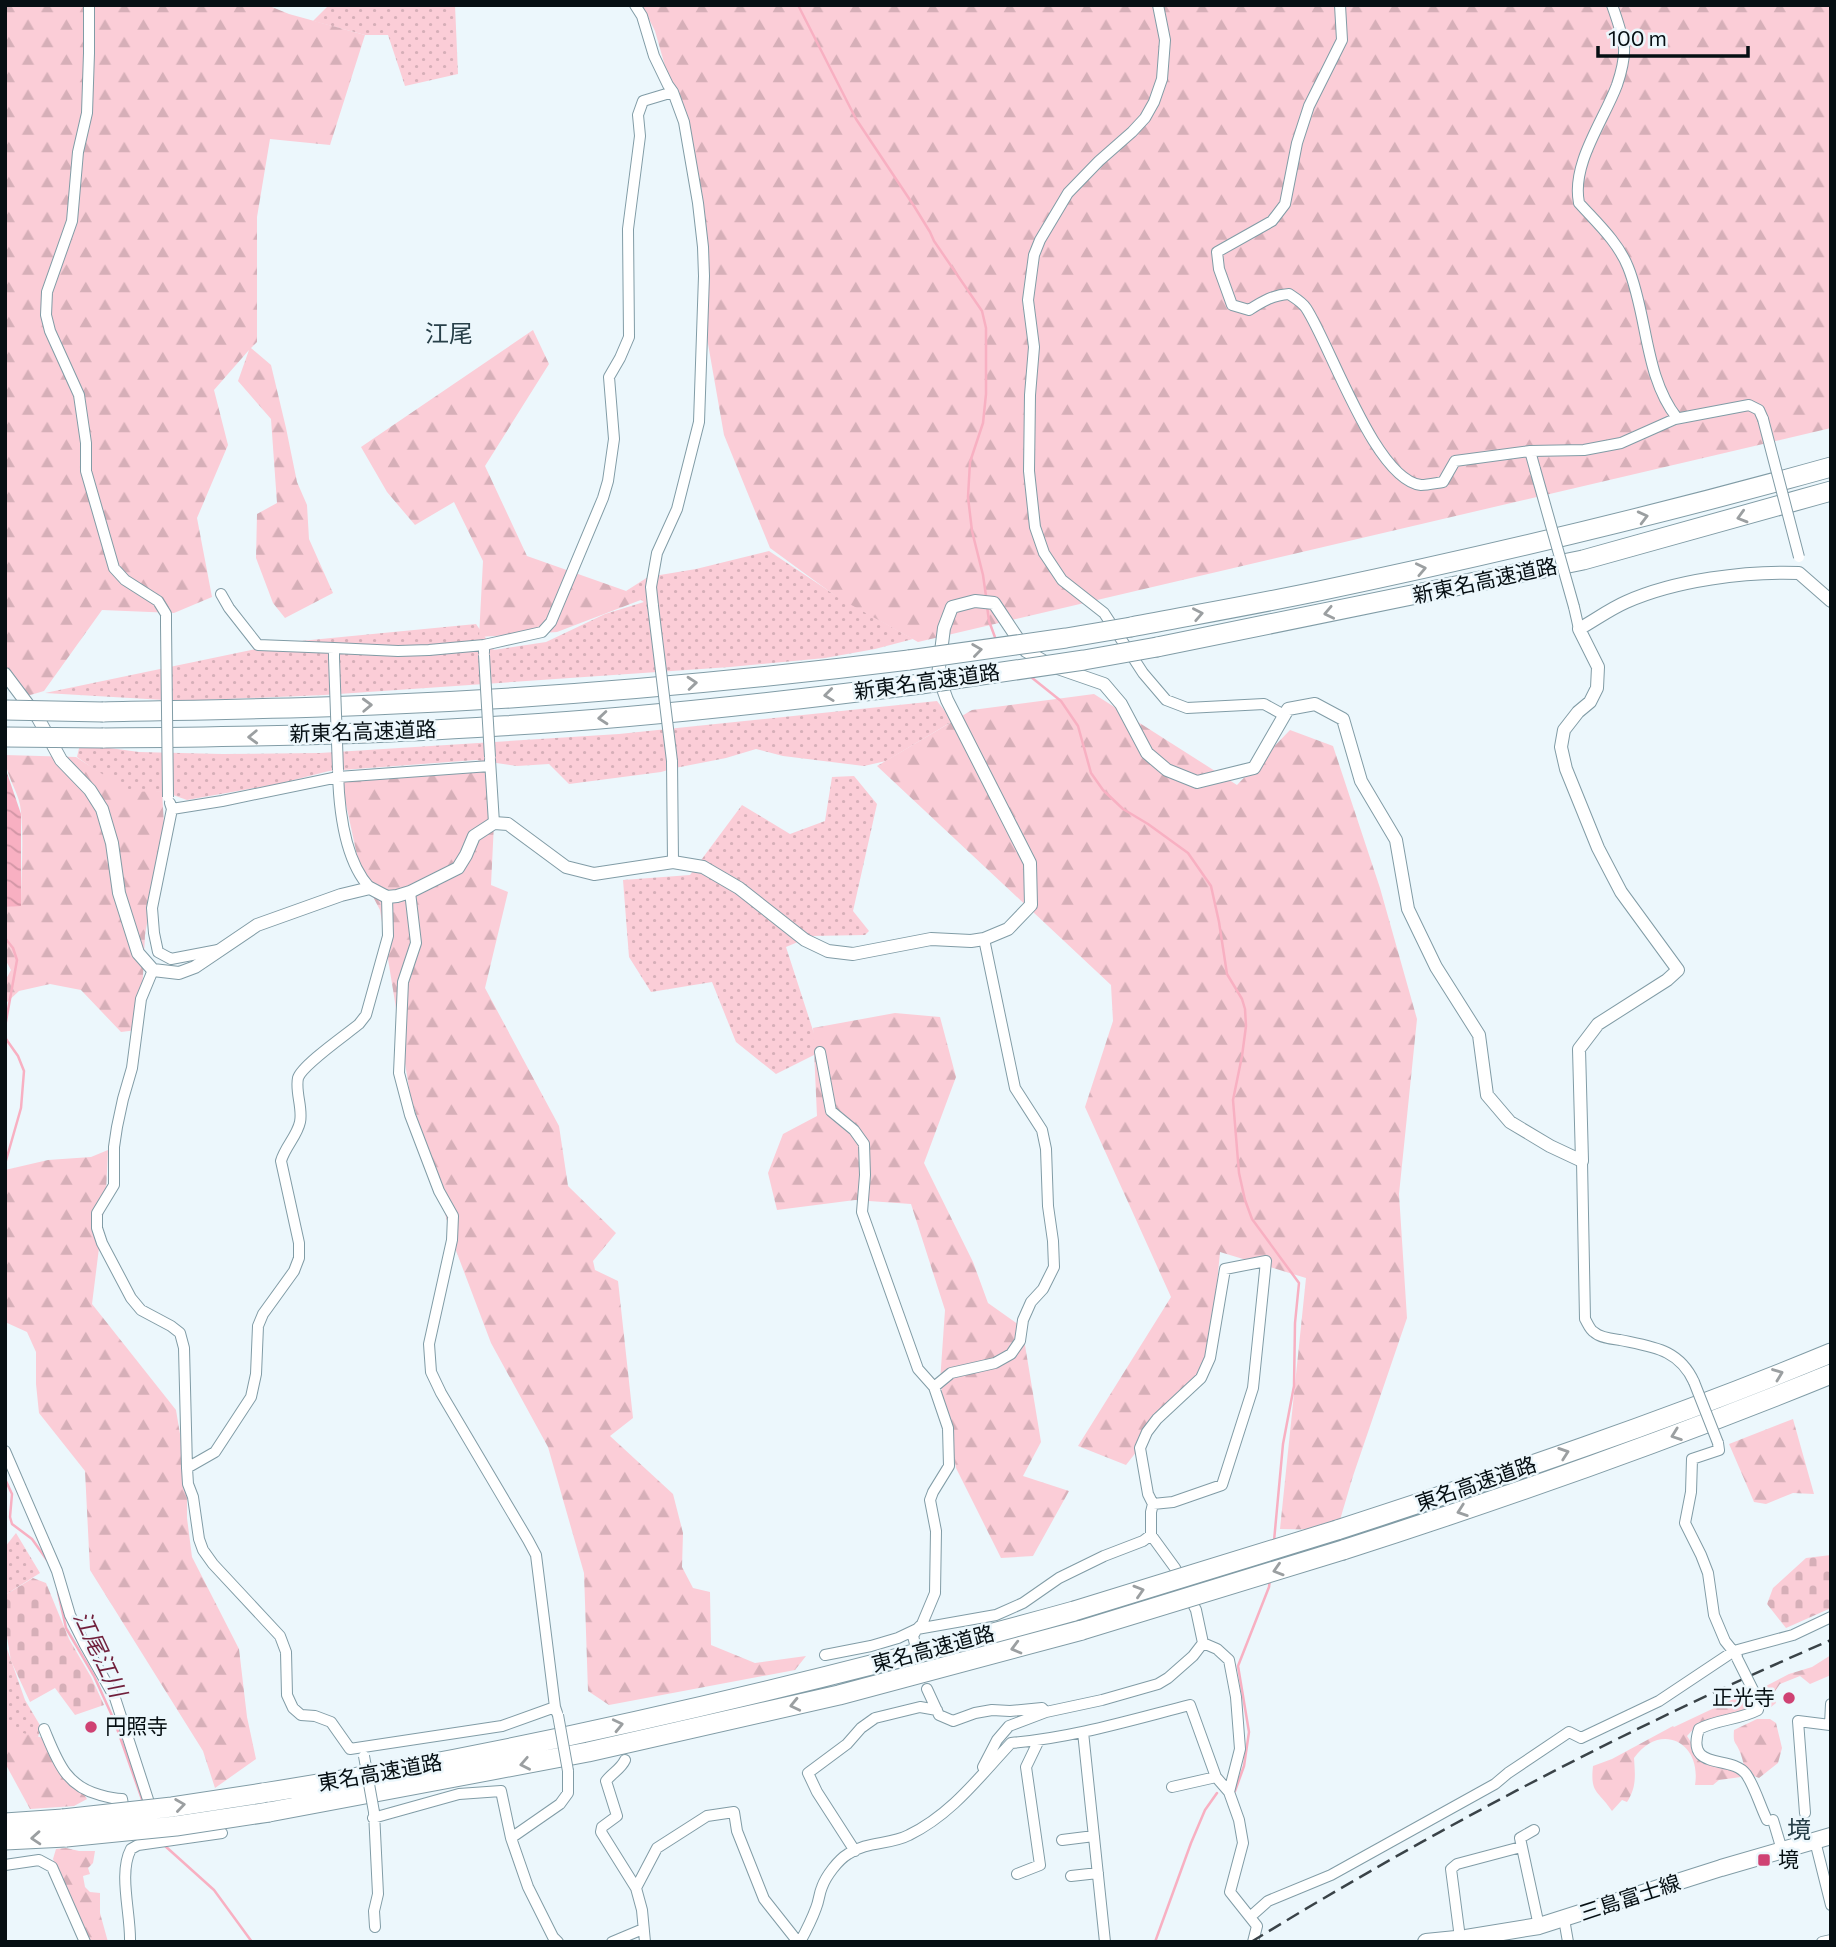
<svg xmlns="http://www.w3.org/2000/svg" width="1836" height="1947" font-family="Commissioner,'Noto Sans JP',sans-serif">
	<style>
		.grass { fill: url(#grass-dots) }
		.forest { fill: url(#forest-firs) }
		.cemetery { fill: url(#cemetery-stones) }
		.water { fill: url(#water-waves) }
		.lines { fill: none; stroke-linecap: round; stroke-linejoin: round }
		.stream { stroke: #f8b0c2; stroke-width: 2.5 }
		.minor-casing { stroke: #819ca6; stroke-width: 12 }
		.tertiary-casing { stroke: #819ca6; stroke-width: 14 }
		.primary-casing { stroke: #819ca6; stroke-width: 18 }
		.motorway-casing { stroke: #819ca6; stroke-width: 21 }
		.minor { stroke: #fff; stroke-width: 10 }
		.tertiary { stroke: #fff; stroke-width: 12 }
		.primary { stroke: #fff; stroke-width: 16 }
		.motorway { stroke: #fff; stroke-width: 19 }
		.rail { stroke: #3a4348; stroke-width: 2.5; stroke-dasharray: 14 7; stroke-linecap: butt }
		.minor-bridge-casing { stroke: #819ca6; stroke-width: 12; stroke-linecap: butt }
		.motorway-bridge-casing { stroke: #819ca6; stroke-width: 21; stroke-linecap: butt }
		.minor-bridge { stroke: #fff; stroke-width: 10 }
		.motorway-bridge { stroke: #fff; stroke-width: 19 }
		.oneway { stroke: #9b9fa1 }
		.poi-dot { fill: #cf4273; stroke: #ecf7fc; stroke-width: 2.5 }
		.labels { text-anchor: middle; stroke-width: 5; stroke-linejoin: round; paint-order: stroke }
		.street-label { font-size: 21px; fill: #060f13; stroke: #ecf7fc }
		.poi-label { font-size: 21px; fill: #060f13; stroke: #ecf7fc; text-anchor: start }
		.water-label { font-size: 23px; font-style: italic; fill: #701f3b; stroke: #ecf7fc }
		.quarter-label { font-size: 24px; fill: #284049; stroke: #ecf7fc }
	</style>
	<defs>
		<pattern id="grass-dots" width="8" height="8" patternUnits="userSpaceOnUse" patternTransform="scale(1.75)"><rect width="8" height="8" fill="#fbcdd7"/><path d="M2 2h.1M6 6h.1" fill="none" stroke="#d6afb8" stroke-width="1.8" stroke-linecap="round"/></pattern>
		<pattern id="forest-firs" width="22" height="20" patternUnits="userSpaceOnUse" patternTransform="scale(1.75)"><rect width="22" height="20" fill="#fbcdd7"/><path d="M5 1l3.5 6h-7zM16 11l3.5 6h-7z" fill="#d6afb8"/></pattern>
		<pattern id="cemetery-stones" width="16" height="16" patternUnits="userSpaceOnUse" patternTransform="scale(1.75)"><rect width="16" height="16" fill="#fbcdd7"/><path d="M2 7V4a2 2 0 0 1 4 0v3zM10 15v-3a2 2 0 0 1 4 0v3z" fill="#d6afb8"/></pattern>
		<pattern id="water-waves" width="16" height="10" patternUnits="userSpaceOnUse" patternTransform="scale(1.75)"><rect width="16" height="10" fill="#f8b0c2"/><path d="M0 5q4-4 8 0t8 0" fill="none" stroke="#d396a6"/></pattern>
	</defs>
	<rect width="100%" height="100%" fill="#ecf7fc"/>
	<path class="grass" d="M329,5H455L458,74L405,86L388,35H365L313,21Z
		M769,551L835,595L913,639L875,649L825,658L730,667L324,695L181,701L45,693L290,642L476,624L494,650L546,642L605,614L644,602L626,591L648,577L696,569Z
		M937,701L953,721L886,761L864,766L783,756L756,749L726,758L675,768L661,772L569,784L549,764L517,766L476,760L329,771L278,784L187,800L162,791L131,796L77,757L80,744L139,752L222,754L320,753L619,734Z
		M854,776L877,804L853,911L869,931L865,935L812,936L786,947L820,1052L776,1074L736,1042L712,982L651,992L629,957L623,880L690,875L742,805L790,834L825,821L832,777Z
		M16,1533L40,1573L5,1595V1547Z
		M5,1643L25,1700L41,1727L38,1737L5,1730Z"/>
	<path class="forest" d="M5,5H267L289,14L365,35L330,145L270,139L257,217V342L251,348L271,365L286,428L297,482L307,505L309,539L333,593L285,618L273,603L256,558L257,514L277,503L271,419L238,381L249,350L214,390L228,445L197,518L212,597L174,613L102,610L44,691L27,696L5,667Z
		M642,5H1831V428L918,642L837,597L770,548L724,435L704,321L699,185L655,31Z
		M533,330L549,364L485,466L527,556L646,598L557,632L479,637L483,561L454,502L415,525L387,492L361,447Z
		M1094,694L1237,785L1290,730L1333,746L1380,888L1417,1019L1399,1194L1407,1318L1353,1476L1337,1530L1280,1529L1306,1278L1220,1252L1210,1358L1126,1465L1078,1446L1171,1297L1085,1107L1113,1021L1111,985L877,766L972,710Z
		M5,755L76,757L130,792L162,791L164,825L145,935L143,976L137,1030L121,1032L81,990L50,984L19,991L5,1004V981L11,970L5,959V907L21,905C21,875 24,843 21,812C20,792 5,777 5,755Z
		M490,766L494,823L491,885L508,892L485,988L559,1126L568,1186L616,1233L593,1261L595,1270L618,1281L633,1418L610,1436L673,1494L683,1533L682,1567L693,1588L710,1592L711,1645L755,1663L806,1656L795,1670L609,1705L588,1691L584,1573L548,1447L491,1343L452,1240L439,1191L410,1094L380,910L361,874L341,781Z
		M895,1013L940,1017L956,1077L924,1163L973,1262L988,1303L1022,1327L1041,1442L1023,1476L1069,1491L1033,1556L1001,1558L956,1468L940,1382L945,1310L911,1204L855,1200L777,1210L768,1173L783,1134L817,1116L813,1028Z
		M108,1150L106,1192L92,1304L176,1410L187,1476V1518L192,1557L239,1649L247,1717L256,1759L215,1788L203,1751L90,1570L85,1471L39,1413L36,1384V1352L27,1332L5,1322V1170L48,1160L91,1157Z
		M1793,1419L1814,1494L1793,1493L1766,1504L1754,1502L1729,1444Z
		M1831,1655V1675L1810,1684L1800,1676L1780,1684L1773,1694L1776,1703L1771,1707L1765,1697L1766,1686L1789,1674L1812,1667Z
		M1746,1693L1756,1701L1758,1708L1732,1717L1698,1724L1687,1736L1705,1764L1739,1772L1741,1777L1719,1780L1713,1785H1695C1702,1742 1660,1721 1634,1758C1635,1774 1637,1787 1627,1802L1622,1800L1612,1811C1598,1790 1590,1794 1593,1766L1612,1759L1673,1726L1674,1727Z
		M1757,1719H1770L1776,1723L1782,1748L1778,1763L1759,1778C1741,1771 1746,1767 1740,1752C1735,1740 1733,1745 1734,1730Z
		M6,1729L48,1739L87,1799L74,1806L30,1809L5,1763Z
		M66,1848L79,1851H95L93,1863L88,1868L90,1874L83,1876L85,1887L90,1892L100,1893V1913L108,1942H89L53,1859L56,1849Z"/>
	<path class="cemetery" d="M1831,1555V1608L1786,1628L1767,1604L1773,1588L1806,1558Z
		M33,1578L46,1583L69,1639L91,1677L104,1705L75,1715L55,1688L30,1702L11,1661L5,1625V1595Z"/>
	<path class="water" d="M5,773H7L21,814V906L5,907Z"/>
	<g class="lines">
		<path class="stream" d="M798,5L856,119L914,206L930,232L934,241L982,311L986,328V394L983,423L970,462L968,497L972,531L983,575L986,596
			M987,606L989,621L996,640
			M1031,677L1061,701L1078,726L1091,773L1103,790L1123,809L1148,824L1188,853L1211,886L1219,922L1227,974L1242,999L1245,1009L1246,1026L1242,1056L1233,1100L1239,1173L1245,1200L1252,1219L1299,1283L1295,1323L1294,1386L1283,1444L1274,1541
			M5,938L13,948L17,960L5,1027
			M5,1032L6,1039L18,1056L24,1071L21,1108L5,1164
			M5,1479L12,1494L10,1517L12,1524L32,1539L47,1560
			M58,1592L66,1628L94,1676L114,1720L143,1802
			M1235,1791L1244,1766L1249,1732L1238,1666L1269,1587L1270,1579
			M164,1845L214,1890L252,1942
			M1155,1942L1191,1843L1205,1810L1217,1793"/>
		<g class="minor-casing">
			<path id="minor" d="M89,5V53L87,113L78,152L72,221L47,292L46,315L50,331L79,395L86,443V471L114,568L125,580L158,601L166,614V625
				M635,5L642,16L654,56L668,85L673,92L684,122L698,203L703,247L704,276L699,422L677,509L657,553L651,587L653,606
				M1158,5L1165,40L1162,79L1154,102L1145,118L1132,132L1099,161L1068,193L1040,240L1034,255L1028,300L1034,347L1030,395L1029,471L1035,527L1044,553L1062,580L1104,613L1143,673L1166,700L1187,708L1264,704L1284,715
				M1340,5L1342,40L1309,106L1297,143L1285,204L1272,221L1217,252L1219,269L1232,305L1249,310C1263,301 1273,295 1289,294C1295,298 1302,302 1306,308C1330,344 1375,480 1421,485C1428,485 1436,483 1443,482L1455,461L1530,451
				M1612,5C1617,19 1622,33 1624,47C1625,60 1621,73 1617,85C1604,120 1571,164 1579,203C1597,223 1618,242 1628,267C1648,316 1644,376 1677,418
				M1535,469L1530,451L1584,450L1621,443L1675,419L1749,405L1759,410L1763,419
				M221,594L229,608L258,645L334,648
				M1574,607L1579,629
				M484,645L542,632L551,622L603,498L608,481L614,439L609,377L620,358L629,337L628,229L640,136L638,115L643,101L673,92
				M334,658V648L398,651L429,650L484,645V652
				M490,760L494,823
				M672,761L673,862
				M338,773C339,809 345,861 370,888
				M170,803L172,809L152,908L154,933L158,952L171,959L218,950
				M172,809L222,801L338,777L490,766
				M410,892L416,943L403,982L399,1073L410,1115L439,1191L453,1216L452,1240L429,1344L431,1372L441,1393L528,1540L536,1555L555,1707L557,1713
				M387,897L388,936L366,1015L359,1024C347,1034 302,1065 298,1078C295,1092 303,1108 300,1122C297,1136 285,1147 281,1161L299,1243V1258L294,1271L263,1314L258,1326L256,1374L251,1397L215,1452L187,1468L188,1484L193,1497L199,1539L203,1550L213,1564L280,1636L286,1652L287,1695L293,1708L301,1715L315,1716L331,1722L350,1749L502,1726L555,1707
				M153,970L141,999L132,1068L123,1099L117,1127L114,1147V1185L97,1213V1228L102,1243L131,1298L141,1310L171,1326L180,1333L184,1348L187,1468
				M820,1052L831,1111L854,1130L864,1144L865,1175L862,1212L918,1369L934,1387L948,1428L949,1466L933,1492L930,1500L936,1531L935,1593L922,1624L917,1629L913,1636L915,1644
				M1582,1161L1585,1319C1587,1322 1590,1330 1594,1332C1600,1338 1613,1339 1620,1340C1653,1347 1679,1349 1694,1382
				M934,1387L951,1373L995,1363L1011,1354L1020,1341L1023,1320L1031,1302L1043,1289L1054,1267L1053,1241L1048,1206L1046,1149L1042,1130L1015,1088L984,939
				M1718,1443L1719,1450L1692,1459L1691,1492L1685,1523L1701,1555L1708,1573L1714,1615L1725,1641L1737,1656
				M5,1451L57,1571L70,1615L85,1645L115,1698L155,1821L152,1842
				M1203,1643L1217,1649L1229,1660L1236,1697L1240,1749L1229,1792
				M825,1655L871,1646L898,1638L917,1629L996,1615L1023,1603L1059,1578L1104,1556L1143,1541L1151,1535V1512L1153,1504L1148,1494L1140,1448L1147,1432L1157,1419L1201,1378L1210,1358L1225,1269L1266,1261L1253,1388L1222,1485L1173,1502L1153,1504
				M927,1689L939,1715L953,1721L975,1713L992,1710L1010,1711L1042,1708L1046,1712L1102,1700L1158,1684L1168,1678L1193,1656L1203,1643L1196,1610L1175,1568L1151,1535
				M1759,1702L1758,1710C1739,1720 1718,1719 1699,1729C1685,1772 1731,1754 1746,1774C1755,1787 1760,1806 1767,1820
				M44,1729C57,1760 65,1786 100,1795C107,1797 114,1799 122,1799L125,1815
				M1083,1732L1105,1942
				M625,1760C621,1769 612,1773 606,1781L617,1816L602,1827L601,1832L636,1888L642,1910L645,1942
				M984,1769L983,1767L997,1740L1009,1726L1046,1712
				M1172,1787L1216,1777
				M374,1812L378,1894L374,1911L375,1927
				M1805,1813L1798,1721L1830,1725L1831,1704
				M373,1818L459,1794L501,1791L511,1838L528,1887L553,1937L558,1942
				M1773,1820L1782,1850
				M1534,1830L1520,1838L1539,1926
				M511,1838L560,1804L568,1793V1771
				M1062,1840L1094,1836
				M1815,1841L1831,1905
				M855,1851L817,1792L808,1773L847,1744L861,1728L875,1718L920,1707L937,1710
				M5,1865L39,1860L52,1867L85,1942
				M1017,1874L1040,1865L1026,1767L1039,1740
				M1071,1876L1098,1873
				M636,1888L657,1848L707,1816L734,1812L737,1831L764,1899L798,1942
				M1250,1917L1268,1901L1331,1875L1495,1784L1508,1773L1569,1732L1581,1738L1659,1701L1734,1651L1793,1635L1831,1617
				M1564,1919L1568,1942
				M1460,1938L1451,1869L1457,1864L1521,1847
				M130,1942C131,1914 118,1873 131,1849L138,1845L222,1833
				M612,1942L643,1929
				M800,1942C806,1931 812,1919 816,1908C819,1901 819,1894 822,1887C826,1876 838,1860 848,1854C867,1841 890,1845 909,1835C952,1814 979,1777 1011,1743C1072,1738 1131,1720 1190,1705L1216,1777L1229,1792L1239,1820L1243,1843L1230,1892L1257,1926L1253,1942
				M1822,1942L1831,1940"/>
		</g>
		<g class="tertiary-casing">
			<path id="tertiary" d="M5,674L38,718L61,760L90,790L102,809L112,843L119,893L138,953L153,970L179,973L195,967L257,925L341,895L370,888L387,897L397,896L410,892L458,868L466,855L474,836L494,823L508,824L566,867L594,874L673,862L703,867L739,888L805,940L828,951L853,954L931,939L971,941L984,939L1008,929L1031,905L1030,863L947,700L938,675L944,628L952,607L975,601L994,603L1026,651L1052,666L1104,684L1121,704L1147,753L1167,770L1197,782L1254,768L1288,709L1315,704L1343,719L1361,781L1396,840L1408,909L1436,967L1479,1035L1487,1095L1510,1122L1550,1146L1582,1161L1579,1049L1598,1024L1667,980L1678,970L1621,892L1598,848L1566,769L1561,747L1564,730L1578,712L1590,702L1597,688L1598,667L1579,629C1595,620 1610,609 1626,602C1675,580 1746,571 1799,573L1831,601"/>
		</g>
		<g class="primary-casing">
			<path id="primary" d="M1426,1942L1466,1938L1539,1926L1721,1868L1831,1836"/>
		</g>
		<g class="motorway-casing">
			<path id="motorway" d="M1131,627C1194,615 1257,604 1319,591C1491,555 1662,514 1831,467
				M1157,647L1583,560L1831,491
				M103,712C193,710 284,709 374,705C553,698 732,682 909,660
				M103,738C235,737 367,735 500,726C641,718 781,702 921,684
				M1337,1530C1503,1476 1669,1420 1831,1353
				M1343,1550C1508,1497 1671,1439 1831,1374
				M263,1793C536,1750 807,1685 1074,1611
				M269,1812L588,1752L839,1695L1082,1630
				M5,1823L63,1819
				M5,1840L66,1837"/>
		</g>
		<use href="#minor" class="minor"/>
		<use href="#tertiary" class="tertiary"/>
		<use href="#primary" class="primary"/>
		<use href="#motorway" class="motorway"/>
		<path class="rail" d="M1251,1942C1437,1828 1631,1726 1831,1640"/>
		<g class="minor-bridge-casing">
			<path id="minor-bridge" d="M1763,419L1799,557
				M1535,469L1574,607
				M653,606L672,761
				M166,625L168,797
				M484,655L490,757
				M334,658L338,770
				M1694,1382L1718,1443
				M1737,1658L1759,1702
				M558,1715L568,1771
				M364,1756L374,1812"/>
		</g>
		<g class="motorway-bridge-casing">
			<path id="motorway-bridge" d="M909,660L1066,638L1131,627
				M921,684L1084,660L1157,647
				M5,710L103,712
				M5,737L103,738
				M1074,1611L1337,1530
				M1082,1630L1343,1550
				M63,1819L172,1807L263,1793
				M66,1837L176,1826L269,1812"/>
		</g>
		<use href="#minor-bridge" class="minor-bridge"/>
		<use href="#motorway-bridge" class="motorway-bridge"/>
	</g>
	<defs><path id="oneway-chevron" d="M-2-3.5L2.5 0L-2 3.5" fill="none" stroke-width="1.6" stroke-linecap="round" stroke-linejoin="round" transform="scale(1.75)"/></defs>
	<g class="oneway">
		<use href="#oneway-chevron" transform="translate(1643 517) rotate(-14)"/>
		<use href="#oneway-chevron" transform="translate(1742 517) rotate(164)"/>
		<use href="#oneway-chevron" transform="translate(1421 569) rotate(-12)"/>
		<use href="#oneway-chevron" transform="translate(1329 613) rotate(168)"/>
		<use href="#oneway-chevron" transform="translate(1198 614) rotate(-11)"/>
		<use href="#oneway-chevron" transform="translate(977 650) rotate(-8)"/>
		<use href="#oneway-chevron" transform="translate(692 683) rotate(-5)"/>
		<use href="#oneway-chevron" transform="translate(829 695) rotate(173)"/>
		<use href="#oneway-chevron" transform="translate(367 705) rotate(-2)"/>
		<use href="#oneway-chevron" transform="translate(603 718) rotate(175)"/>
		<use href="#oneway-chevron" transform="translate(253 737) rotate(178)"/>
		<use href="#oneway-chevron" transform="translate(1778 1374) rotate(-21)"/>
		<use href="#oneway-chevron" transform="translate(1676 1435) rotate(160)"/>
		<use href="#oneway-chevron" transform="translate(1564 1453) rotate(-19)"/>
		<use href="#oneway-chevron" transform="translate(1462 1511) rotate(161)"/>
		<use href="#oneway-chevron" transform="translate(1278 1570) rotate(163)"/>
		<use href="#oneway-chevron" transform="translate(1139 1591) rotate(-17)"/>
		<use href="#oneway-chevron" transform="translate(1016 1648) rotate(165)"/>
		<use href="#oneway-chevron" transform="translate(795 1705) rotate(167)"/>
		<use href="#oneway-chevron" transform="translate(618 1725) rotate(-13)"/>
		<use href="#oneway-chevron" transform="translate(525 1764) rotate(169)"/>
		<use href="#oneway-chevron" transform="translate(180 1805) rotate(-8)"/>
		<use href="#oneway-chevron" transform="translate(36 1838) rotate(176)"/>
	</g>
	<g class="poi-dot">
		<circle cx="1789" cy="1698" r="7"/>
		<circle cx="91" cy="1727" r="7"/>
		<rect x="1757" y="1853" width="14" height="14" rx="3.5"/>
	</g>
	<g class="labels">
		<g class="street-label">
			<text transform="translate(1485 581) rotate(-12)" y="7">新東名高速道路</text>
			<text transform="translate(927 682) rotate(-8)" y="7">新東名高速道路</text>
			<text transform="translate(363 732) rotate(-2)" y="7">新東名高速道路</text>
			<text transform="translate(1476 1484) rotate(-19)" y="7">東名高速道路</text>
			<text transform="translate(933 1649) rotate(-15)" y="7">東名高速道路</text>
			<text transform="translate(380 1773) rotate(-10)" y="7">東名高速道路</text>
			<text transform="translate(1630 1898) rotate(-18)" y="7">三島富士線</text>
		</g>
		<g class="poi-label">
			<text x="1775" y="1705" text-anchor="end">正光寺</text>
			<text x="105" y="1734">円照寺</text>
			<text x="1778" y="1867">境</text>
		</g>
		<g class="water-label">
			<text transform="translate(100 1654) rotate(65)" y="8">江尾江川</text>
		</g>
		<g class="quarter-label">
			<text x="449" y="342">江尾</text>
			<text x="1799" y="1838">境</text>
		</g>
	</g>
	<rect width="1836" height="1947" fill="none" stroke="#060f13" stroke-width="14"/>
	<path d="M1598 46v10h150v-10" fill="none" stroke="#060f13" stroke-width="3.5"/>
	<text x="1608" y="46" font-size="21" fill="#060f13" stroke="#ecf7fc" stroke-width="5" paint-order="stroke">100 m</text>
</svg>
